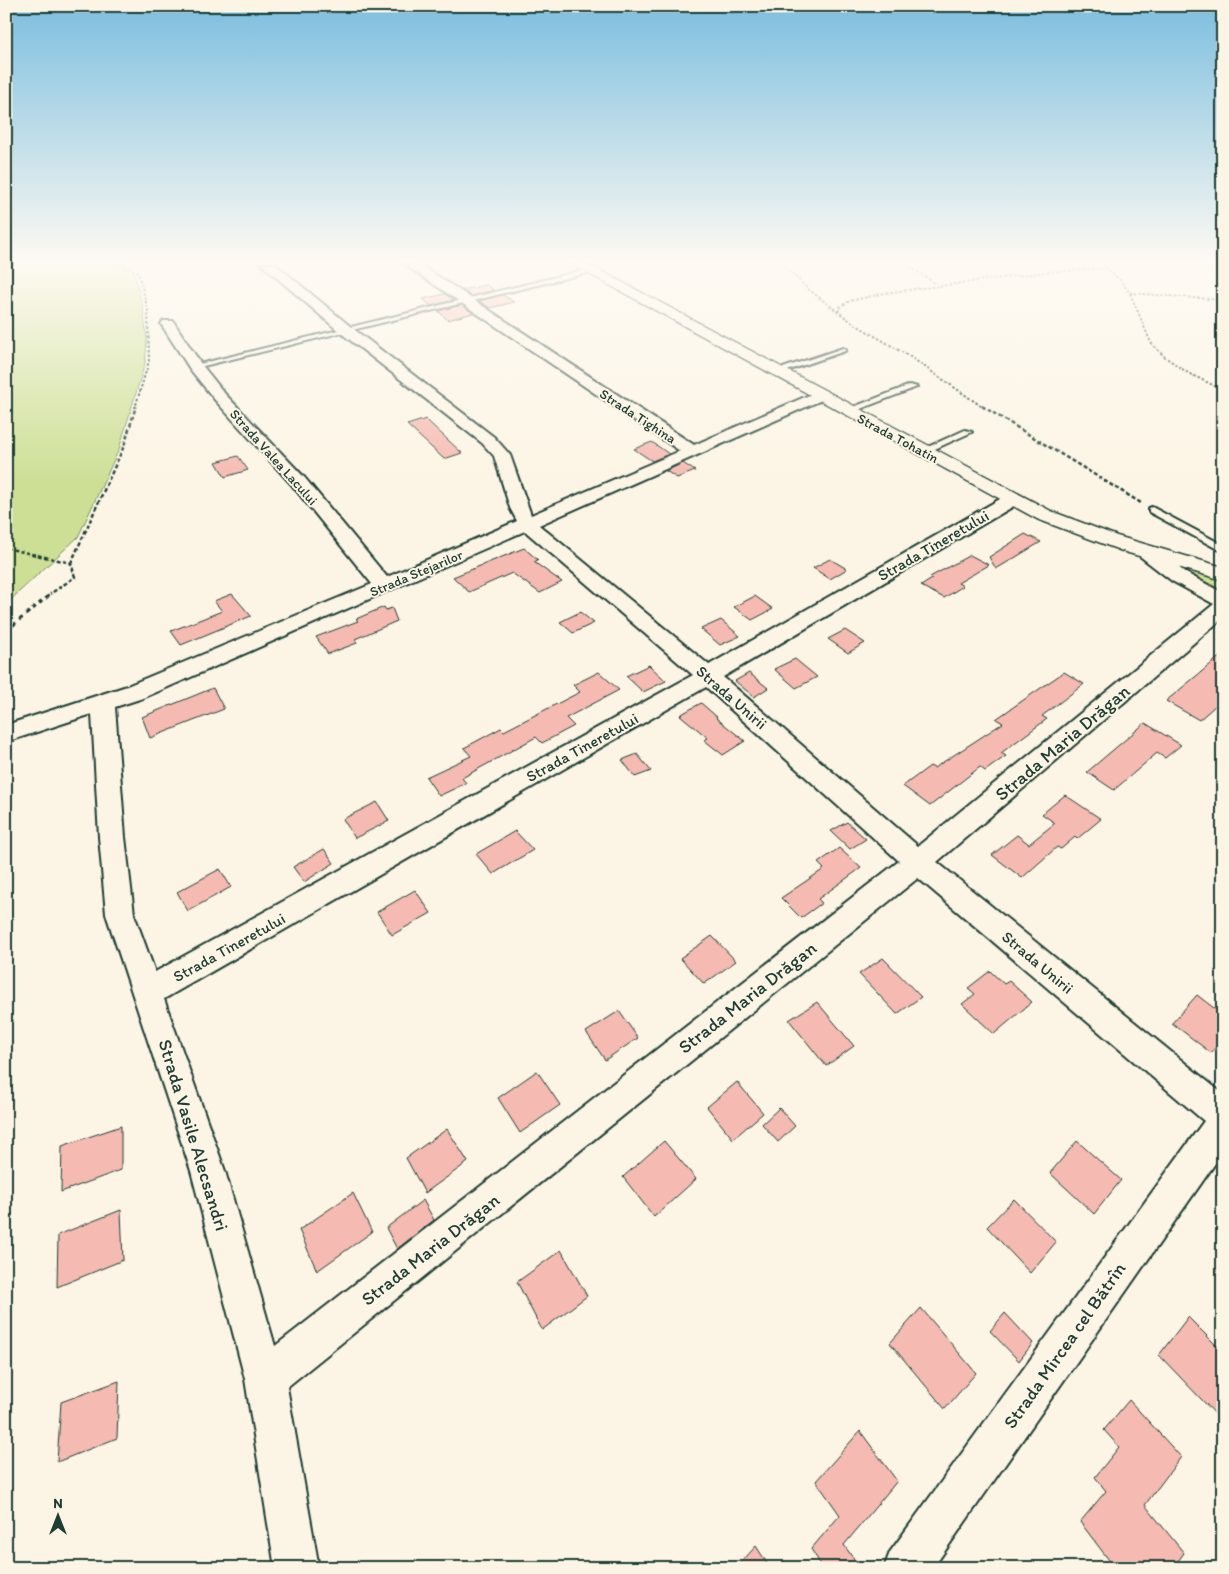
<svg xmlns="http://www.w3.org/2000/svg" width="1229" height="1574" font-family="Itim,sans-serif">
	<style>
		.green { fill: #ccdf94; stroke: #768e64 }
		.building { fill: #f5bab1; stroke: #1f3d34 }
		.lines { fill: none; stroke-linecap: round; stroke-linejoin: round }
		.service-casing { stroke: #1f3d34; stroke-width: 4 }
		.minor-casing { stroke: #1f3d34; stroke-width: 4 }
		.tertiary-casing { stroke: #1f3d34; stroke-width: 3 }
		.path-far2 { stroke: #1f3d34; stroke-width: 2; stroke-dasharray: 2.5 2; stroke-linecap: butt }
		.path-far1 { stroke: #1f3d34; stroke-width: 2.5; stroke-dasharray: 4 2.5; stroke-linecap: butt }
		.path { stroke: #1f3d34; stroke-width: 3; stroke-dasharray: 4.5 4; stroke-linecap: butt }
		.service { fill: #fcf5e5; fill-rule: evenodd }
		.minor { fill: #fcf5e5; fill-rule: evenodd }
		.tertiary { fill: #fcf5e5; fill-rule: evenodd }
		.labels { text-anchor: middle; stroke-width: 4; stroke-linejoin: round; paint-order: stroke }
		.far-street-label { font-size: 14px; fill: #1f3d34; stroke: #fcf5e5 }
		.street-label { font-size: 16px; fill: #1f3d34; stroke: #fcf5e5 }
		.near-street-label { font-size: 19px; fill: #1f3d34; stroke: #fcf5e5 }
	</style>
	<rect width="100%" height="100%" fill="#fcf5e5"/>
	<filter id="ink" filterUnits="userSpaceOnUse"><feTurbulence type="fractalNoise" baseFrequency=".02" numOctaves="2"/><feDisplacementMap in="SourceGraphic" scale="10" xChannelSelector="R" yChannelSelector="G"/><feConvolveMatrix kernelMatrix="1 2 1 2 8 2 1 2 1" color-interpolation-filters="sRGB"/></filter>
	<g filter="url(#ink)">
		<path class="green" d="M6,264H114L134,273L143,308L147,340L145,363L119,449L78,537L6,604Z
			M1186,569L1223,577V596L1185,572Z"/>
		<path class="building" d="M486,285L494,290L471,296L463,290Z
			M445,294L454,300L431,306L423,299Z
			M503,295L514,302L490,308L479,301Z
			M462,305L473,313L448,320L438,311Z
			M426,419L432,425L462,453L444,459L407,425Z
			M652,442L669,454L652,461L634,449Z
			M238,456L248,470L225,477L216,462Z
			M683,463L695,471L677,478L666,471Z
			M1025,534L1041,542L996,569L989,557Z
			M524,548L538,560L534,562L562,582L540,593L512,573L469,592L453,577Z
			M970,555L989,565L958,583L963,586L944,598L921,586L932,579L930,577Z
			M830,559L847,569L830,579L813,568Z
			M232,594L251,616L181,645L171,631L222,611L214,601Z
			M755,596L773,609L752,620L734,607Z
			M384,607L386,610L392,608L397,621L355,639L357,643L328,654L316,637L358,621L356,619Z
			M580,612L594,623L573,633L560,622Z
			M721,620L740,636L720,645L701,629Z
			M845,630L865,643L848,653L828,639Z
			M1223,654V699L1199,720L1166,701Z
			M795,659L817,677L796,688L774,669Z
			M649,665L666,681L643,692L626,676Z
			M599,672L619,690L566,718L574,726L542,743L536,737L462,778L466,783L439,796L426,777L471,756L464,748L501,728L504,731L580,692L573,685Z
			M1064,672L1084,684L1042,716L1047,719L1001,753L1006,756L985,771L980,767L930,806L903,786L930,766L934,768L1003,723L996,719Z
			M749,673L768,688L754,697L735,681Z
			M213,688L224,709L150,738L142,717Z
			M701,703L717,717L716,718L745,741L723,755L704,740L708,738L680,715Z
			M1145,723L1181,745L1165,758L1157,753L1114,790L1087,772Z
			M637,754L651,771L635,777L622,760Z
			M1065,795L1101,819L1077,839L1075,837L1061,849L1057,847L1022,878L992,855L1017,835L1029,844L1055,823L1042,814Z
			M377,802L389,821L355,838L343,819Z
			M847,822L866,839L850,849L831,831Z
			M515,831L533,850L493,874L476,854Z
			M839,848L861,868L818,899L822,903L801,918L781,898L824,869L818,863Z
			M324,849L334,863L304,882L293,867Z
			M220,869L231,887L188,911L177,892Z
			M415,890L431,913L392,935L377,912Z
			M712,936L736,961L704,984L680,958Z
			M883,958L921,997L897,1014L859,974Z
			M990,971L1004,984L1009,981L1032,1002L994,1034L962,1004L975,994L968,988Z
			M1197,995L1223,1015V1039L1211,1053L1172,1023Z
			M817,1002L854,1046L826,1066L789,1020Z
			M619,1011L638,1038L605,1060L586,1032Z
			M537,1071L560,1105L520,1133L498,1098Z
			M737,1082L763,1113L733,1139L707,1107Z
			M779,1108L795,1126L778,1142L762,1124Z
			M121,1126V1170L61,1192L62,1146Z
			M447,1129L468,1162L425,1193L406,1158Z
			M664,1141L696,1179L654,1217L623,1177Z
			M1077,1141L1121,1180L1094,1214L1050,1173Z
			M353,1193L372,1232L317,1271L299,1230Z
			M1014,1199L1056,1242L1030,1273L987,1227Z
			M423,1200L434,1220L397,1249L386,1228Z
			M121,1210L123,1260L57,1287L58,1235Z
			M561,1250L587,1296L542,1330L517,1282Z
			M921,1308L976,1373L945,1409L890,1343Z
			M1005,1313L1033,1343L1019,1361L990,1331Z
			M1188,1317L1223,1352V1422L1159,1355Z
			M119,1381L117,1438L57,1462L61,1402Z
			M1129,1400L1181,1457L1145,1505L1184,1553L1173,1568H1115L1080,1522L1106,1491L1095,1477L1119,1447L1104,1430Z
			M860,1431L897,1481L844,1545L860,1568H823L811,1549L840,1515L816,1481Z
			M756,1546L770,1568H736Z"/>
		<g class="lines">
			<g class="service-casing">
				<path id="service" d="M589,269L591,272L195,368L191,366Z
					M843,348L846,350L845,351L778,374L771,372Z
					M910,385L917,387L850,413L843,411Z
					M965,430L972,432L926,453L919,451Z
					M1152,507L1223,545V552L1149,512V508Z"/>
			</g>
			<g class="minor-casing">
				<path id="minor" d="M261,264H275L351,327L494,437L510,455L531,515L680,451L404,264H419L694,445L814,393H824L827,396L824,399L539,525L709,665L1007,495L1013,494L1019,495L1022,499L1019,503L723,677L918,846L1214,604L1172,581L1141,557L1138,553L1141,549L1148,547L1155,549L1186,573L1223,593V618L937,862L1223,1094V1152L933,1568H884L890,1552L1204,1121L918,878L287,1387L319,1568H275L245,1379L191,1171L106,914L99,837L92,714L6,742V725L127,686L372,584L292,485L215,400L190,369L161,324L163,321H173L201,364L225,394L304,477L387,577L517,521L510,508L494,456L482,443L341,333ZM525,531L693,675L155,972L134,914L125,837L115,707L143,698ZM706,687L899,861L275,1346L225,1171L164,999Z"/>
			</g>
			<g class="tertiary-casing">
				<path id="tertiary" d="M571,264H588L1051,511L1117,536L1223,567V580L1125,552L1037,519Z"/>
			</g>
			<path class="path-far2" d="M120,264L138,272L148,310L149,361L135,408
				M782,264L808,289L853,323L912,358L984,408
				M906,264L936,284
				M1130,293L1223,300
				M838,312L841,306L850,301L885,293L1046,272L1106,268L1121,281L1130,293L1151,343L1165,357L1188,373L1223,390"/>
			<path class="path-far1" d="M982,406L1141,503
				M6,548L71,563L75,577L50,594
				M71,563L124,446L136,406"/>
			<path class="path" d="M6,631L52,593"/>
			<use href="#service" class="service"/>
			<use href="#minor" class="minor"/>
			<use href="#tertiary" class="tertiary"/>
		</g>
	</g>
	<linearGradient id="sky" x2="0" y2="1"><stop stop-color="#7cbedf"/><stop offset="0.54" stop-color="#fefaf3"/><stop offset="1" stop-color="#fefaf3" stop-opacity="0"/></linearGradient>
	<rect width="1229" height="485" fill="url(#sky)"/>
	<g class="labels">
		<g class="far-street-label">
			<text transform="translate(638 416) rotate(33)" y="5">Strada Tighina</text>
			<text transform="translate(898 438) rotate(28)" y="5">Strada Tohatin</text>
			<text transform="translate(274 457) rotate(48)" y="5">Strada Valea Lacului</text>
			<text transform="translate(416 573) rotate(-23)" y="5">Strada Stejarilor</text>
		</g>
		<g class="street-label">
			<text transform="translate(933 545) rotate(-30)" y="6">Strada Tineretului</text>
			<text transform="translate(732 697) rotate(41)" y="6">Strada Unirii</text>
			<text transform="translate(582 747) rotate(-29)" y="6">Strada Tineretului</text>
			<text transform="translate(229 947) rotate(-29)" y="6">Strada Tineretului</text>
			<text transform="translate(1038 962) rotate(40)" y="6">Strada Unirii</text>
		</g>
		<g class="near-street-label">
			<text transform="translate(1062 742) rotate(-40)" y="7">Strada Maria Drăgan</text>
			<text transform="translate(747 997) rotate(-38)" y="7">Strada Maria Drăgan</text>
			<text transform="translate(194 1135) rotate(73)" y="7">Strada Vasile Alecsandri</text>
			<text transform="translate(430 1249) rotate(-38)" y="7">Strada Maria Drăgan</text>
			<text transform="translate(1064 1345) rotate(-55)" y="7">Strada Mircea cel Bătrîn</text>
		</g>
	</g>
	<rect width="1229" height="1574" fill="none" stroke="#fcf5e5" stroke-width="25"/>
	<rect x="12" y="12" width="1204" height="1549" fill="none" stroke="#1f3d34" stroke-width="2" filter="url(#ink)"/>
	<g transform="translate(58 1516)" stroke="#fcf5e5" stroke-width="4" paint-order="stroke">
	<path d="M0-4L9 19L0 12L-9 19Z" fill="#1f3d34"/>
	<text y="-8" font-size="14" font-weight="bold" text-anchor="middle" fill="#1f3d34">N</text>
	</g>
</svg>
